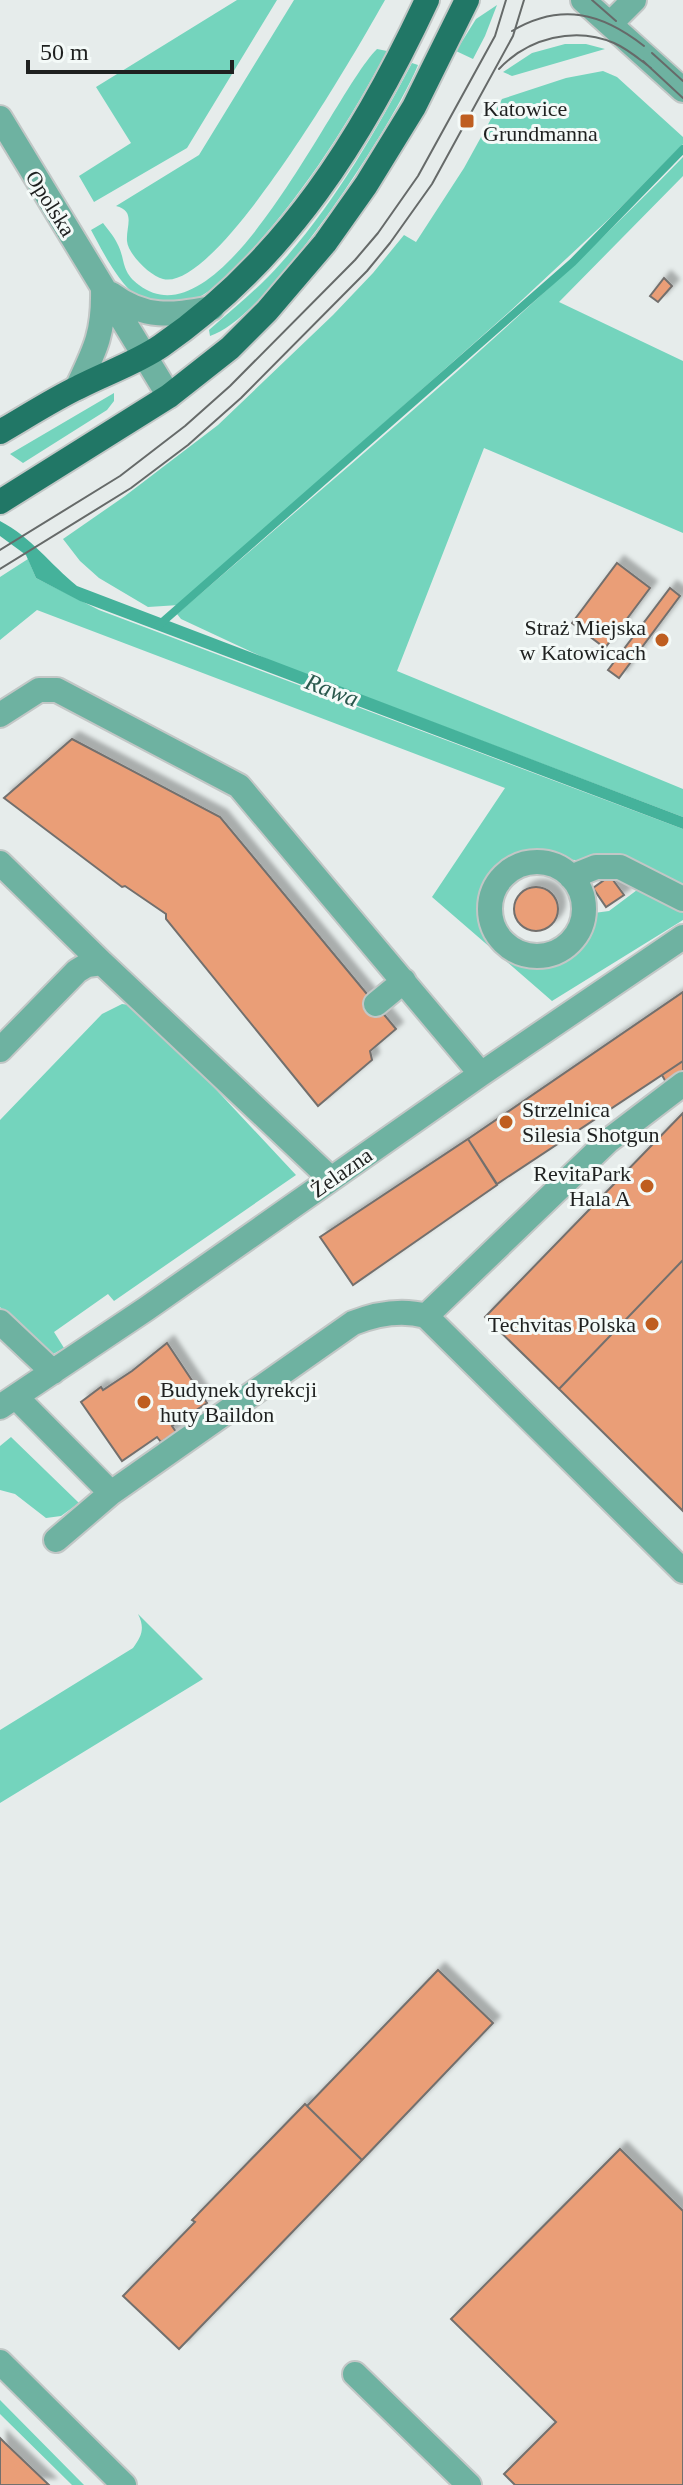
<svg xmlns="http://www.w3.org/2000/svg" width="683" height="2485" font-family="Georgia,serif">
	<style>
		.green { fill: #74d4bd }
		.water { fill: #45b29b }
		.lines { fill: none; stroke-linecap: round; stroke-linejoin: round }
		.stream { stroke: #45b29b; stroke-width: 8 }
		.building { fill: #ea9e77; stroke: #736f6d; stroke-width: 2; filter: url(#shadow) }
		.minor-casing { stroke: #c2c7c6; stroke-width: 28 }
		.major-casing { stroke: #c2c7c6; stroke-width: 28 }
		.minor { stroke: #6eb2a1; stroke-width: 24 }
		.major { stroke: #217766; stroke-width: 24 }
		.tram { stroke: #666a69; stroke-width: 2 }
		.poi-dot { fill: #bf5e20; stroke: #f4faf8; stroke-width: 3 }
		.labels { text-anchor: middle; stroke-width: 6; stroke-linejoin: round; paint-order: stroke }
		.poi-label { font-size: 22px; fill: #1f2120; stroke: #f4faf8; text-anchor: start }
		.street-label { font-size: 22px; fill: #1f2120; stroke: #f4faf8 }
		.water-label { font-size: 24px; font-style: italic; fill: #2a584d; stroke: #f4faf8 }
	</style>
	<defs>
		<filter id="shadow"><feDropShadow dx="7" dy="-7" stdDeviation="2" flood-color="#0004"/></filter>
	</defs>
	<rect width="100%" height="100%" fill="#e6eceb"/>
	<path class="green" d="M237,0H277L187,148L94,202L79,176L131,143L96,87Z
		M294,0H385C358,48 218,293 163,279C150,276 128,254 127,241C126,226 136,211 116,206L199,155Z
		M497,5L485,36L473,59L456,51L476,19Z
		M565,44H586L605,49L512,76L503,72L532,53Z
		M377,49L387,51C348,124 303,195 246,256C232,271 214,291 195,299C179,306 157,306 141,298C121,289 102,250 91,230L103,223C108,230 114,236 117,243C126,259 120,271 139,285C223,349 334,91 377,49Z
		M412,63L418,65C394,124 268,319 210,336L209,330C234,308 259,288 281,263C334,204 375,133 412,63Z
		M603,71L617,77L683,137V144L611,217L508,313L179,605L148,607L99,578L80,561L63,539L125,496L218,425L333,315L373,273L404,235L416,242L464,168L502,99L566,78Z
		M683,157V176L559,302L683,361V533L484,448L397,671L683,789V817L271,661L181,619L177,614C349,465 525,320 683,157Z
		M114,393V401L107,410L23,463L10,454Z
		M28,559L36,578L99,610L683,829V891L590,861L516,856C497,870 477,891 479,917C482,953 545,977 574,951C585,940 588,926 594,913L609,911L641,887L683,908V920L552,1001L432,897L505,788L37,610L0,640V577Z
		M122,1004L138,1006L296,1175L114,1301L108,1294L54,1332L64,1348L48,1357L0,1307V1120L102,1014Z
		M11,1437L79,1503L61,1516L46,1518L15,1494L0,1490V1446Z
		M138,1614L203,1679L0,1803V1730L133,1648C142,1636 145,1628 138,1614Z
		M0,2400L84,2485H72L0,2414Z"/>
	<path class="water" d="M0,521C31,537 50,564 77,586L683,817V829L80,601L36,578L26,555L0,536Z"/>
	<g class="lines">
		<path class="stream" d="M159,625L573,262L683,149"/>
	</g>
	<path class="building" d="M664,278L672,286L658,302L650,296Z
		M617,563L650,588L605,648L572,623Z
		M670,588L680,596L619,678L608,670Z
		M72,739L220,817L396,1029L370,1051L372,1060L318,1106L166,919V914L125,886L122,887L4,798Z
		M610,876L624,895L606,907L593,888Z
		M514 909a22 22 0 1 1 44 0a22 22 0 1 1-44 0Z
		M683,992V1061L497,1184L468,1139Z
		M683,1061V1074L667,1084L662,1075Z
		M683,1113V1260L559,1389L485,1317Z
		M468,1139L497,1185L353,1285L320,1237Z
		M683,1260V1511L559,1389Z
		M167,1343L207,1403L172,1426L176,1432L161,1442L157,1437L122,1461L81,1402L101,1387L103,1390L132,1371Z
		M438,1970L493,2023L362,2160L307,2106Z
		M305,2104L362,2160L179,2349L123,2296L195,2222L192,2220Z
		M620,2149L683,2211V2485H515L504,2474L556,2422L451,2319Z
		M0,2438L5,2443L49,2485H0Z"/>
	<g class="lines">
		<g class="minor-casing">
			<path id="minor" d="M583,0L683,90
				M610,24L634,0
				M0,118L169,396
				M111,294C146,320 172,315 212,308
				M77,388C95,350 104,333 103,290
				M0,715L39,690H57L239,786L481,1074
				M490 909a47 47 0 1 1 94 0a47 47 0 1 1-94 0Z
				M0,863L102,963
				M571,877L596,867H620L683,899
				M376,1004L404,981
				M0,1050L77,971L87,965L102,963L331,1179
				M683,1084L608,1141L426,1316L683,1571
				M0,1322L53,1372
				M16,1397L111,1493L56,1540
				M0,1407L146,1309L481,1074L683,937
				M111,1493L353,1323C376,1314 401,1309 426,1316
				M0,2362L124,2485
				M355,2374L469,2485"/>
		</g>
		<g class="major-casing">
			<path id="major" d="M0,432C26,417 52,400 79,387C106,373 136,363 161,346C287,259 363,137 427,0
				M0,502L169,396L230,348L267,311L325,243L366,185L414,107L467,0"/>
		</g>
		<use href="#minor" class="minor"/>
		<use href="#major" class="major"/>
		<path class="tram" d="M592,0L616,21
			M512,31C561,2 602,13 644,46
			M652,53L683,81
			M643,61L683,98
			M499,69C528,38 575,26 614,43C628,49 639,59 651,68
			M0,550L120,476L185,426L230,386L355,260L378,233L418,176L495,36L506,0
			M0,569L131,488L188,445L241,398L367,271L390,243L432,184L513,36L524,0"/>
	</g>
	<g class="poi-dot">
		<rect x="459" y="113" width="16" height="16" rx="4"/>
		<circle cx="662" cy="640" r="8"/>
		<circle cx="506" cy="1122" r="8"/>
		<circle cx="647" cy="1186" r="8"/>
		<circle cx="652" cy="1324" r="8"/>
		<circle cx="144" cy="1402" r="8"/>
	</g>
	<g class="labels">
		<g class="poi-label">
			<text x="483" y="116">Katowice<tspan x="483" dy="25">Grundmanna</tspan></text>
			<text x="646" y="635" text-anchor="end">Straż Miejska<tspan x="646" dy="25">w Katowicach</tspan></text>
			<text x="522" y="1117">Strzelnica<tspan x="522" dy="25">Silesia Shotgun</tspan></text>
			<text x="631" y="1181" text-anchor="end">RevitaPark<tspan x="631" dy="25">Hala A</tspan></text>
			<text x="636" y="1332" text-anchor="end">Techvitas Polska</text>
			<text x="160" y="1397">Budynek dyrekcji<tspan x="160" dy="25">huty Baildon</tspan></text>
		</g>
		<g class="street-label">
			<text transform="translate(51 203) rotate(58)" y="8">Opolska</text>
			<text transform="translate(341 1172) rotate(-35)" y="8">Żelazna</text>
		</g>
		<g class="water-label">
			<text transform="translate(332 690) rotate(21)" y="8">Rawa</text>
		</g>
	</g>
	<path d="M28 60v12h204v-12" fill="none" stroke="#1f2120" stroke-width="4"/>
	<text x="40" y="60" font-size="24" fill="#1f2120" stroke="#f4faf8" stroke-width="6" paint-order="stroke">50 m</text>
</svg>
